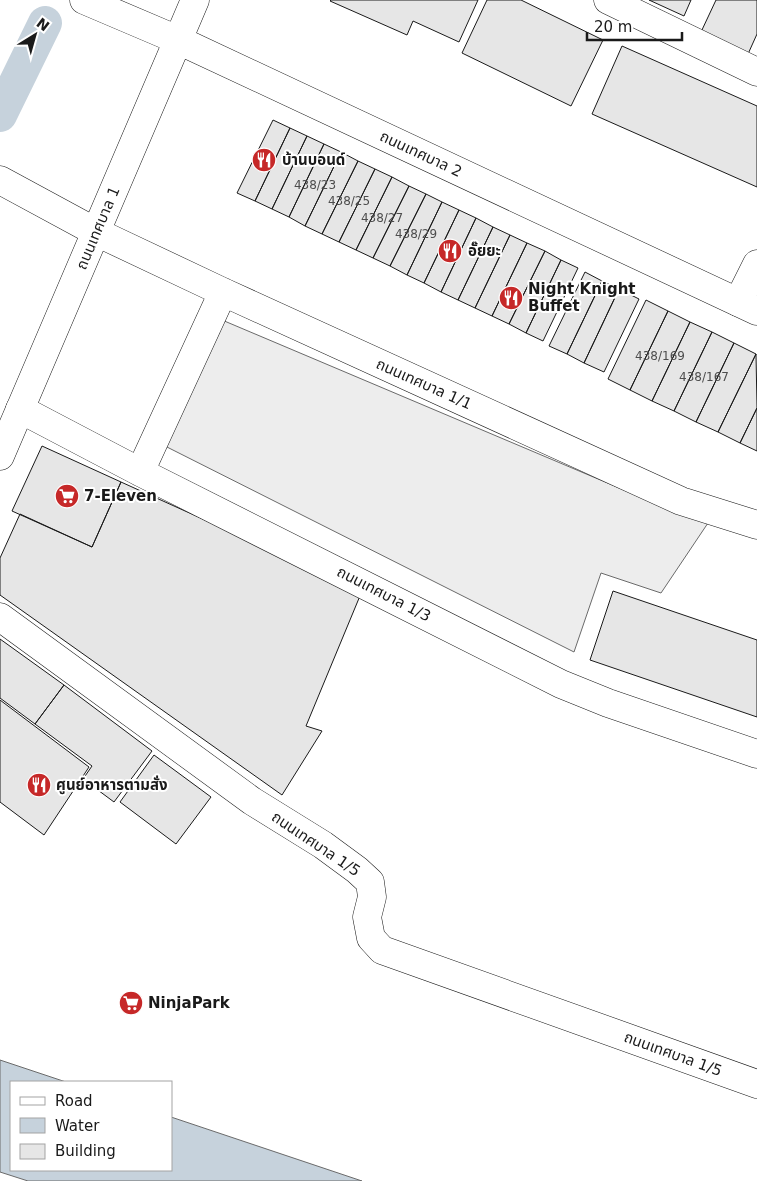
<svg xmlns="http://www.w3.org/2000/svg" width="757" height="1181" font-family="'DejaVu Sans','Noto Sans Thai',sans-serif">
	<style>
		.parking { fill: #ededed; stroke: #6a6a6a }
		.water { fill: #c6d2dc; stroke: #6a6a6a }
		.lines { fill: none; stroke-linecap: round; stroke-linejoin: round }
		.canal { stroke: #c6d2dc; stroke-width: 34 }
		.building { fill: #e6e6e6; stroke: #1a1a1a }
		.minor-casing { stroke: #1a1a1a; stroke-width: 29 }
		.tertiary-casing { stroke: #1a1a1a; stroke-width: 29 }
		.minor { stroke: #fff; stroke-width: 28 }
		.tertiary { stroke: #fff; stroke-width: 28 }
		.labels { text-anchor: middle; stroke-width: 4; stroke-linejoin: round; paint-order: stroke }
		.number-label { font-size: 12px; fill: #4d4d4d }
		.street-label { font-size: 15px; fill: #1a1a1a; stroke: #fff }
		.poi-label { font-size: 15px; font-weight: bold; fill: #1a1a1a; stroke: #fff; text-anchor: start }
	</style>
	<rect width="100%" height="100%" fill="#fff"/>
	<path class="parking" d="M222,320L643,498L710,520L661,593L601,573L574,652L159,443Z"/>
	<path class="water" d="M0,1060L66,1082H11V1170H171V1117L362,1181H28L0,1172Z"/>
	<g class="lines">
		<path class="canal" d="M0,115L45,23"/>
	</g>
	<path class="building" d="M331,0H478L459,42L413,21L407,35L330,1Z
		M487,0H521L603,40L571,106L462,53Z
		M649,0H691L684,16Z
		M716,0H757V34L748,54L701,32Z
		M622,46L757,106V187L592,114Z
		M273,120L290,128L255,201L237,193Z
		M290,128L307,136L272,209L255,201Z
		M307,136L324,144L289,217L272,209Z
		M324,144L341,152L305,226L289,217Z
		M341,152L358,161L322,234L305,226Z
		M358,161L375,169L339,242L322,234Z
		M375,169L392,177L356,250L339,242Z
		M392,177L409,186L373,258L356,250Z
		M409,186L426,194L390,266L373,258Z
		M426,194L442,202L407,275L390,266Z
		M442,202L459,210L424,283L407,275Z
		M459,210L476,218L441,292L424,283Z
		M476,218L493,227L458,300L441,292Z
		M493,227L510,235L475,308L458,300Z
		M510,235L527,243L492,316L475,308Z
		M527,243L545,251L509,324L492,316Z
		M545,251L561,260L526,333L509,324Z
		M561,260L578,268L543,341L526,333Z
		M585,272L602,281L567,354L549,346Z
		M602,281L619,289L584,363L567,354Z
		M619,289L639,299L604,372L584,363Z
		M646,300L668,311L630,390L608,379Z
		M668,311L690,322L652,401L630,390Z
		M690,322L712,332L674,411L652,401Z
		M712,332L734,343L696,422L674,411Z
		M734,343L756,354L718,432L696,422Z
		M756,354L757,408L740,443L718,432Z
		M757,408V451L740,443Z
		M42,446L121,482L92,547L12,511Z
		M121,482L362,591L306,726L322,731L282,795L0,595V558L20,514L92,547Z
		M613,591L757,640V717L590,660Z
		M0,639L64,685L35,724L0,698Z
		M64,685L152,751L114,802L83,779L92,766L35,724Z
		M0,700L89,767L44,835L0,802Z
		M154,755L211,797L176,844L120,802Z"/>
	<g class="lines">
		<g class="minor-casing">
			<path id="minor" d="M84,0L178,40L195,0
				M608,0L757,72
				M0,180L96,232L223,292L681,501L757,525
				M738,302L757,264
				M20,409L140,472L561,684L608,703L757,754
				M140,472L223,292
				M0,617L252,801L323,845L357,870L370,882L372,897L367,917L371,938L382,950L757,1084"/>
		</g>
		<g class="tertiary-casing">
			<path id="tertiary" d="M0,456L178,40L757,311"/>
		</g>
		<use href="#minor" class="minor"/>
		<use href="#tertiary" class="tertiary"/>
	</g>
	<defs>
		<g id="restaurant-disc" transform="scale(1.25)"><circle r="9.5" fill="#c62828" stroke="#fff"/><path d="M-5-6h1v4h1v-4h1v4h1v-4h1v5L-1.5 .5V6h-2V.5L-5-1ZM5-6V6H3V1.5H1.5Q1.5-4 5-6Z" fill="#fff"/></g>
		<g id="supermarket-disc" transform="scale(1.25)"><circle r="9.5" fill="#c62828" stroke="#fff"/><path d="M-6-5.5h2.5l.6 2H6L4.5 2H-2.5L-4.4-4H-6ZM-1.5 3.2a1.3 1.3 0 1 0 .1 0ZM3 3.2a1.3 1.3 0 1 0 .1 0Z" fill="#fff"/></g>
	</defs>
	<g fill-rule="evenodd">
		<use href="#restaurant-disc" x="264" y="160"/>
		<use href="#restaurant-disc" x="450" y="251"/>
		<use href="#restaurant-disc" x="511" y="298"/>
		<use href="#supermarket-disc" x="67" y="496"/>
		<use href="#restaurant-disc" x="39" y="785"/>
		<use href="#supermarket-disc" x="131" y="1003"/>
	</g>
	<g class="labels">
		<g class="number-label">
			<text x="315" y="189">438/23</text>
			<text x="349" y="205">438/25</text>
			<text x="382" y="222">438/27</text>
			<text x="416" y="238">438/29</text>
			<text x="660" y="360">438/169</text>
			<text x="704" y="381">438/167</text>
		</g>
		<g class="street-label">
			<text transform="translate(421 154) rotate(25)" y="5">ถนนเทศบาล 2</text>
			<text transform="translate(98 228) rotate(-67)" y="5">ถนนเทศบาล 1</text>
			<text transform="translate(424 384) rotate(24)" y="5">ถนนเทศบาล 1/1</text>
			<text transform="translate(384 594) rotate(27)" y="5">ถนนเทศบาล 1/3</text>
			<text transform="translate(316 844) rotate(34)" y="5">ถนนเทศบาล 1/5</text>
			<text transform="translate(673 1054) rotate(20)" y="5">ถนนเทศบาล 1/5</text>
		</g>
		<g class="poi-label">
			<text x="282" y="165">บ้านบอนด์</text>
			<text x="468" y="256">อั๊ยยะ</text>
			<text x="528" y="294">Night Knight<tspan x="528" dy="17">Buffet</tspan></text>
			<text x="84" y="501">7-Eleven</text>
			<text x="56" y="790">ศูนย์อาหารตามสั่ง</text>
			<text x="148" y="1008">NinjaPark</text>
		</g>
	</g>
	<rect x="10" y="1081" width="162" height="90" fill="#ffffff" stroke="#a3a3a3"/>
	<rect x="20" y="1097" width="25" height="8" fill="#ffffff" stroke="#a3a3a3"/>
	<text x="55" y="1106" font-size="15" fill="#1a1a1a">Road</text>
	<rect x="20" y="1118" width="25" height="15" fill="#c6d2dc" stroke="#a3a3a3"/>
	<text x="55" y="1131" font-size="15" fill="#1a1a1a">Water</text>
	<rect x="20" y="1144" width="25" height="15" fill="#e6e6e6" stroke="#a3a3a3"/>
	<text x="55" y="1156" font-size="15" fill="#1a1a1a">Building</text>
	<g transform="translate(35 35) rotate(37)" stroke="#ffffff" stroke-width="4" paint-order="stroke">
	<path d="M0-4L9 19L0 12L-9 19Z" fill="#1a1a1a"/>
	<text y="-8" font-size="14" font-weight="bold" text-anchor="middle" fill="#1a1a1a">N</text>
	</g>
	<path d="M587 32v8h95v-8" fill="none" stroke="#1a1a1a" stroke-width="2.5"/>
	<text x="594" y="32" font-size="15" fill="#1a1a1a" stroke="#ffffff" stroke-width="4" paint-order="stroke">20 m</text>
</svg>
